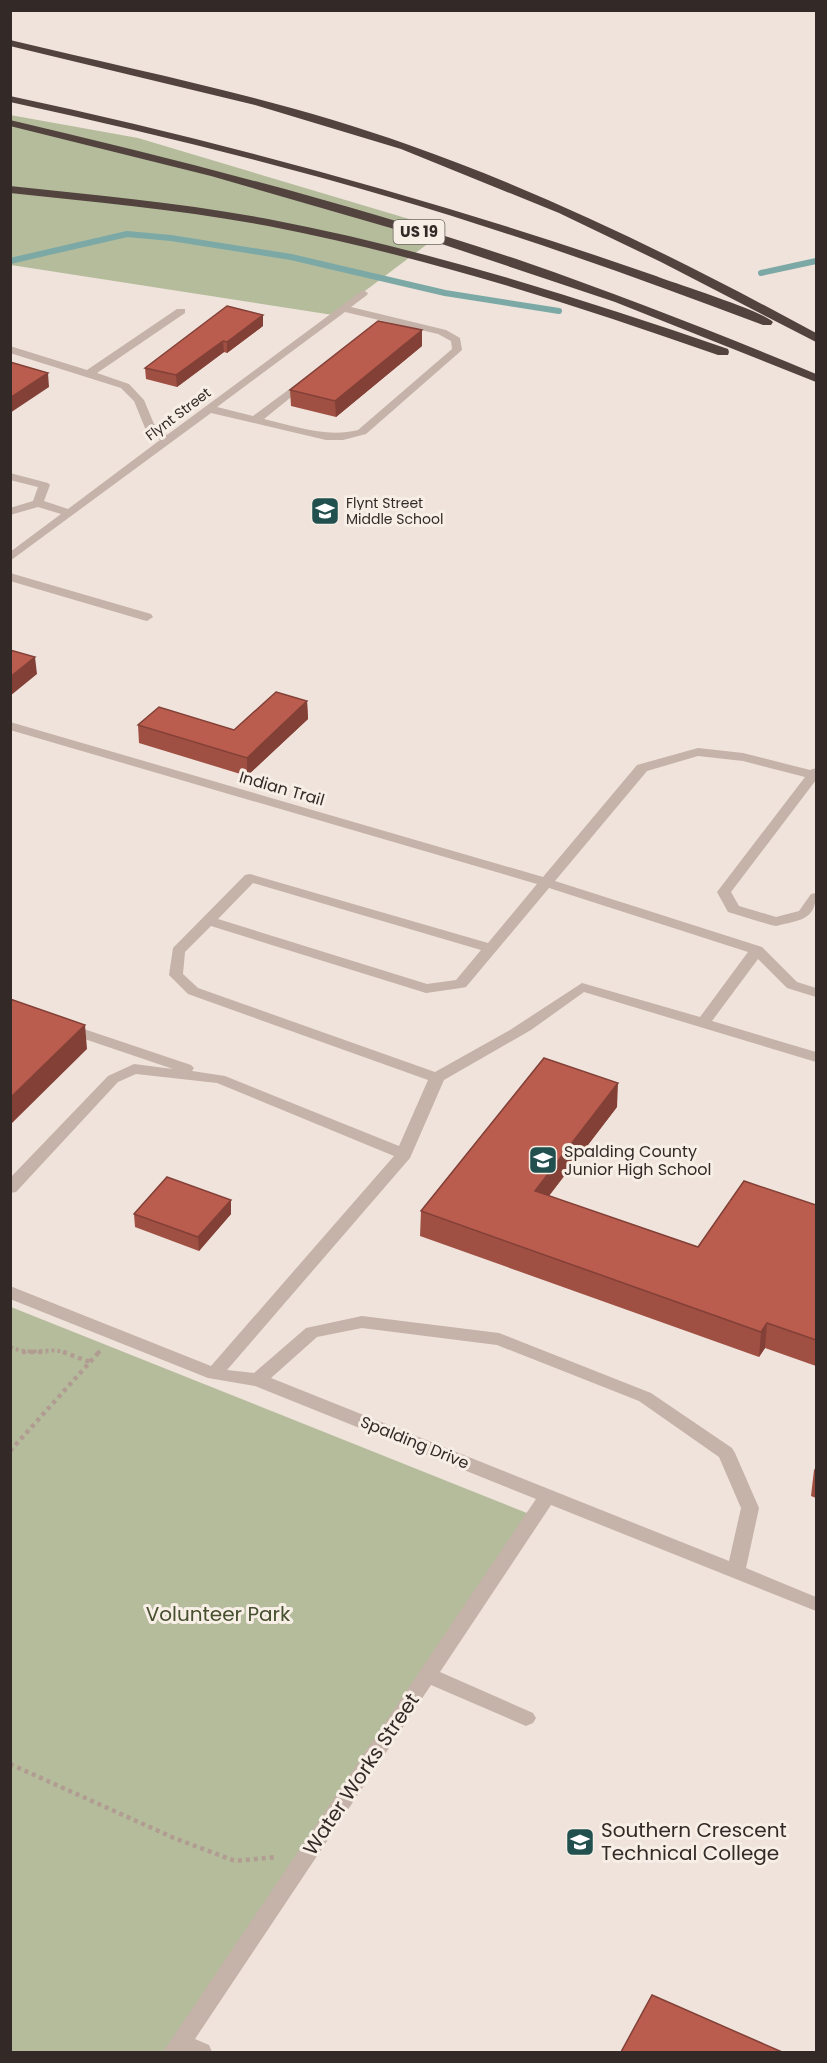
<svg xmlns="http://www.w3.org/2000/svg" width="827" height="2063" font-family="Poppins,sans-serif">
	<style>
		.green { fill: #b5bc9c }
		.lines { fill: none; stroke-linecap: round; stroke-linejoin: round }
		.stream { stroke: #7ca9a6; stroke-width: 6 }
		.path-far1 { stroke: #b19c92; stroke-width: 4; stroke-dasharray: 3 3; stroke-linecap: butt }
		.path { stroke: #b19c92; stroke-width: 4.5; stroke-dasharray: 4 4; stroke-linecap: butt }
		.minor { fill: #c5b2a8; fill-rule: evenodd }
		.highway { fill: #53433f; fill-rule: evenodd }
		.wall { fill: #a04f43 }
		.shaded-wall { fill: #824037 }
		.building { fill: #ba5c4e; stroke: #824037; stroke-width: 1.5 }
		.labels { text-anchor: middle; stroke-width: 6; stroke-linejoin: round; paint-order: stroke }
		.far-street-label { font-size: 14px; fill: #332a27; stroke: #f7eee6 }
		.far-poi-label { font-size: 14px; fill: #332a27; stroke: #f7eee6; text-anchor: start }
		.shield { fill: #f7eee6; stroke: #6e6560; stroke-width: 1.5 }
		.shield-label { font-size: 15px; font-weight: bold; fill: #332a27 }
		.street-label { font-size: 16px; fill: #332a27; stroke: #f7eee6 }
		.poi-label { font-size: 16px; fill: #332a27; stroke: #f7eee6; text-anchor: start }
		.near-park-label { font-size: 20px; fill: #464f2e; stroke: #f7eee6 }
		.near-street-label { font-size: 20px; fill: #332a27; stroke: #f7eee6 }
		.near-poi-label { font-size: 20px; fill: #332a27; stroke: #f7eee6; text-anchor: start }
	</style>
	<rect width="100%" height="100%" fill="#efe3db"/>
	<path class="green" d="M10,115L138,138L446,230L333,315L11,265Z
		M11,1307L537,1517L170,2052H11Z"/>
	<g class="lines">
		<path class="stream" d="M10,261L127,234L171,238L291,257L445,293L559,311
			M761,273L816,261"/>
		<path class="path-far1" d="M10,1347C34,1357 49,1346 67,1353
			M98,1353L100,1351"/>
		<path class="path" d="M22,1352H47
			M63,1352L90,1362
			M10,1451L99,1352
			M10,1764L174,1838L235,1861L277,1857"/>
		<path class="minor" d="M363,290L368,293L367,295L351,307L446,330L460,338L462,350L366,434L343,440H326L211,413L10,561V552L61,514L38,507L10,515V508L33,501L38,487L10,480V473L48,483L50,485L44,501L68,509L160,440L145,428L134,401L121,388L10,353V346L87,370L177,309H185V313L97,373L129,384L144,400L154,424L167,435ZM345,312L438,334L451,341L452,349L358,430C326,438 295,426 264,419L311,381L312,379L307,376L253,416L217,407Z
			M10,573L151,614L153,617L147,621L143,620L10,581Z
			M10,722L543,877L637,765L698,748L743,753L810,770L816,768V780L731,892L739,906L776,917L799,911L811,894L816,893C816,921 799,920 776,926L771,925L728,912L717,892L805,777L743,761L698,756L647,771L555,881L762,947L797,982L816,988V997L787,988L758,959L712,1021L816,1052V1062L584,992L531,1030L444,1080L410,1158L227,1370L254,1373L306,1328L362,1316L499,1333L651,1393L732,1448L735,1453L759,1508L746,1568L816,1597V1611L551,1505L440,1672L533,1713L536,1718L533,1723L526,1726L519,1723L431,1685L195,2039L209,2045L212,2052H163L536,1499L255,1386L208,1378L10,1299V1286L211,1366L394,1156L217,1083L136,1074L118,1082L16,1192L10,1193V1178L108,1076L134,1064L173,1069L61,1031L59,1028L61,1025L66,1023L191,1065L194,1068L192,1071L225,1076L399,1146L428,1080L188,994L169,975L173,948L245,875L250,874L488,943L537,884L10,730ZM253,883L481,950L456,980L427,984L218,919ZM549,888L748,952L700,1017L582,983L510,1030L435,1072L198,988L183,974L185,952L211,926L426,993L461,988L466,987ZM362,1328L497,1345L639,1401L719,1457L741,1508L729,1561L271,1378L317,1337Z"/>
		<path class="highway" d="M10,40C144,72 280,99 409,145C551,195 685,262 816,333V342L661,262L559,213L401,149L255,105L10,46Z
			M10,96C229,143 444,202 656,276C676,284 763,311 773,322L771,325H763C639,278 515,234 389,197C264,160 138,130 10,102Z
			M10,120C184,161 356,205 525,262C623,296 720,334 816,374V382L615,302L415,235L211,176L10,126Z
			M10,186C96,195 183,203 268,219C425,249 577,297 728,349L729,352L728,355H718C571,303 422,256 268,226C183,210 96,202 10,193Z"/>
	</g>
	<path class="wall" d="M263,326L227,353L224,352L177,387L146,379L145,368Z
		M422,346L336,417L291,406L290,390Z
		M307,701L308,719L247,776L139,743L138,725L234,730Z
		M617,1107L549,1196L698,1247L816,1205V1366L765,1348L759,1357L420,1236L421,1211Z
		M231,1200V1214L199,1251L135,1227L134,1214Z
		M816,1467V1498L811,1496L814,1470Z"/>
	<path class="shaded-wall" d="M263,315V326L227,353V342Z
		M422,330V346L336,417L335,401Z
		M223,341L224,352L177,387L176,375Z
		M48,373L49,387L10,413V398Z
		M35,657L37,674L10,696V677Z
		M307,701L308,719L247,776V758Z
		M85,1025L87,1049L10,1125V1098Z
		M618,1083L617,1107L534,1215L535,1191Z
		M231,1200V1214L199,1251L198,1237Z
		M767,1323L765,1348L759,1357L761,1332Z"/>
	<path class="building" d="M227,306L263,315L227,342L223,341L176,375L145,368Z
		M378,321L422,330L335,401L290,390Z
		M10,362L48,373L10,398Z
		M10,650L35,657L10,677Z
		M276,692L307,701L247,758L138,725L159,707L234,730Z
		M10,999L85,1025L10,1098Z
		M544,1058L618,1083L535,1191L698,1247L744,1181L816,1205V1340L767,1323L761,1332L421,1211Z
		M167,1177L231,1200L198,1237L134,1214Z
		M652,1995L782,2052H621Z"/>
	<defs>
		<g id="school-square" transform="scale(1.5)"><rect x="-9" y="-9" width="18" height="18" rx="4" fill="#21504e" stroke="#f7eee6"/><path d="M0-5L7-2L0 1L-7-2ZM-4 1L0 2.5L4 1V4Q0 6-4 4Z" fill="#fff"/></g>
		<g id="university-square" transform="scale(1.5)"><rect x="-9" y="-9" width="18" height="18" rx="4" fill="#21504e" stroke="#f7eee6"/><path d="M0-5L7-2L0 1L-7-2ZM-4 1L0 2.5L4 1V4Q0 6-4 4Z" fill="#fff"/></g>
	</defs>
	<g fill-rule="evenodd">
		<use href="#school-square" x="325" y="511"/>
		<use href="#school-square" x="543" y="1160"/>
		<use href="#university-square" x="580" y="1842"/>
	</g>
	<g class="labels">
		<g class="far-street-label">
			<text transform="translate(178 414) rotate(-37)" y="5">Flynt Street</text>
		</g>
		<g class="far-poi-label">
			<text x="346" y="508">Flynt Street<tspan x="346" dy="16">Middle School</tspan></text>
		</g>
		<rect class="shield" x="393.5" y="220" width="51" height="24" rx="4.5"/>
		<g class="shield-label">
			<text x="419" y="237">US 19</text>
		</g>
		<g class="street-label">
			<text transform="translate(282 788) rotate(16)" y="6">Indian Trail</text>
			<text transform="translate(415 1442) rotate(22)" y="6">Spalding Drive</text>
		</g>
		<g class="poi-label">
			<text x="564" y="1157">Spalding County<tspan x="564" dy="18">Junior High School</tspan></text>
		</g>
		<g class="near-park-label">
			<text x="218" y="1621">Volunteer Park</text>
		</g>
		<g class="near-street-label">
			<text transform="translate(361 1774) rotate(-56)" y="7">Water Works Street</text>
		</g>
		<g class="near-poi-label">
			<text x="601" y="1837">Southern Crescent<tspan x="601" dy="23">Technical College</tspan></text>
		</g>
	</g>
	<rect width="827" height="2063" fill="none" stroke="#332a27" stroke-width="24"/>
</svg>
